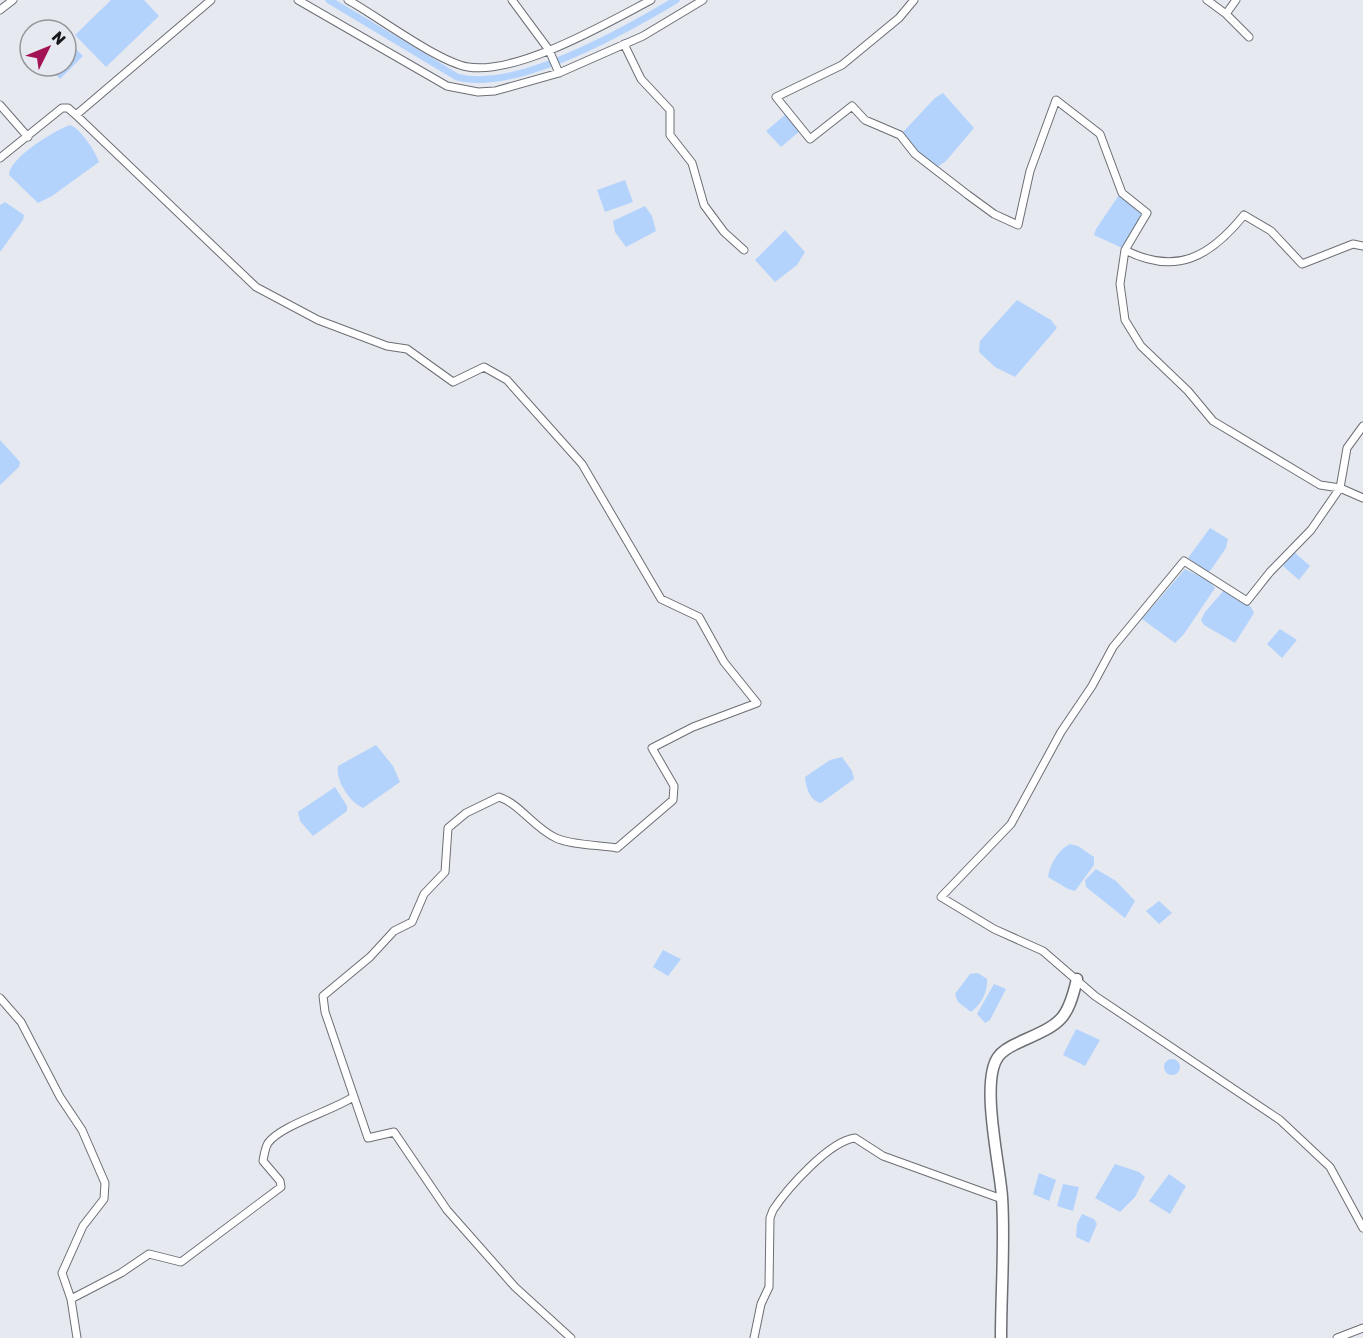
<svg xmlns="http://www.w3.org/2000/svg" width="1363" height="1338" font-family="Rubik,sans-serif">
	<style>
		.water { fill: #b3d3fd }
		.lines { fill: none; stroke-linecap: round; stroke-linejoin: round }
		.canal { stroke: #b3d3fd; stroke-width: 7 }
		.street-casing { stroke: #6c6e74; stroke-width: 9 }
		.secondary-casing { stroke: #6c6e74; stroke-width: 13 }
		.street { stroke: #fff; stroke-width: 7 }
		.secondary { stroke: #fff; stroke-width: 10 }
	</style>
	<rect width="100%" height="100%" fill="#e6e9f0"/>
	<path class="water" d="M111,0H144L159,16L106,67L75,35Z
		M67,40L83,56L60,79L48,66H66Z
		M943,93L974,128L946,161L937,167L920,154L903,132L935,98Z
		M786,114L800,131L781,147L766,131Z
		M70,125C81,129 95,151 99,162L52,196L38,203L9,175C9,158 55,130 70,125Z
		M625,180L633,202L605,212L597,190Z
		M1119,195L1144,214L1122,248L1094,235L1096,229Z
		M5,202L24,215L23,220L0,252V205Z
		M645,206L652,216L656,231L626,247L615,232L613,221Z
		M785,230L805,252L797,265L775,282L755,260Z
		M1017,300L1051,320L1057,328L1015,377L995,367L979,352L980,341Z
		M0,440L20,462L19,467L0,485Z
		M1210,528L1228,539L1226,548L1210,571H1207L1188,558Z
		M1293,551L1310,566L1299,580L1283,566Z
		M1185,569L1209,581L1215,588L1184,634L1175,643L1142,619Z
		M1225,589L1251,607L1254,613L1235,643L1204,625L1201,620L1205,612Z
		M1280,629L1297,640L1282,658L1267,644Z
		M376,745L393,766L400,782L363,808C350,803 335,780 338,766Z
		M842,757L852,771L854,779L821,803C810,801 806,788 805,777L830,760Z
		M335,787L347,806V811L313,836L300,821L298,812Z
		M1070,844L1078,846L1094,857V865L1075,891L1068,889L1048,877C1050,864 1058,850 1070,844Z
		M1096,869L1116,881L1135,901L1125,918L1086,887L1085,880Z
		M1159,901L1172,913L1159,924L1146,911Z
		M663,950L681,959L668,976L653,967Z
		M978,973L987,979C988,991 982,1004 971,1012L958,1002L955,994L970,974Z
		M994,984L1006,989L990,1020L985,1023L977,1014Z
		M1076,1029L1100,1040L1085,1066L1063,1055Z
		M1164 1067a8 8 0 1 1 16 0a8 8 0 1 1-16 0Z
		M1115,1164L1139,1172L1145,1177L1135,1197L1120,1212L1095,1198Z
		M1039,1173L1056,1180L1049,1201L1033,1194Z
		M1169,1174L1186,1186L1170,1214L1149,1201Z
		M1063,1184L1079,1187L1073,1211L1057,1206Z
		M1082,1214L1094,1219L1097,1224L1089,1243L1076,1237L1077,1224Z"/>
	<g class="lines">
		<path class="canal" d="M329,0L457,77C515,93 626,30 676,0"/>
		<g class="street-casing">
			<path id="street" d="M211,0L76,115L256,287L318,320L387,346L407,349L453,382L484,367L507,380L582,464L661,599L699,617L724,662L757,703L693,727L652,748L674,786L673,800L617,848C600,845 570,845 556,838C534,828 520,804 499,797L466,813L448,828L445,872L424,894L412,922L394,931L370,957L323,996L325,1012L368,1138L394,1132L447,1210L515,1287L571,1338
				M298,0L447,86L478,92L495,91L559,73L643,36L703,0
				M348,0C377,16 438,62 468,67C518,75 607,23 651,0
				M512,0L549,50L559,73
				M914,0L899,18L842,65L776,97L810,139L852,106L865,120L900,135L915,154L968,195L994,214L1018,225L1030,171L1056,100L1100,134L1122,193L1147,213L1125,250L1120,284L1125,320L1141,346L1188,391L1213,421L1320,485L1340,488L1363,498
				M1207,0L1226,14
				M1236,0L1226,14L1249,37
				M0,10L13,0
				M624,44L641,79L670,110V135L692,163L704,205L724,232L744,250
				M0,105L28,137
				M0,158L62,108H68L76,115
				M1125,250C1176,276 1210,257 1244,215L1271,231L1302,264L1353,244L1363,246
				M1363,426L1347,448L1340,488L1311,530L1270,572L1247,601L1184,561L1113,647L1092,686L1061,732L1011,824L941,897L994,929L1043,951L1095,996L1280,1120L1330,1167L1363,1228
				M0,998L21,1022L60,1097L82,1130L105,1183L104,1199L83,1226L62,1273L71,1299L121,1273L149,1254L181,1262L281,1187L280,1181L263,1161C264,1155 265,1148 268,1143C281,1125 332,1111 353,1097
				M71,1299L77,1338
				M754,1338L761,1304L769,1287L770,1218L773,1210C787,1189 829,1141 855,1138L883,1156L1002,1199
				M1337,1338L1363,1328"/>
		</g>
		<g class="secondary-casing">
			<path id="secondary" d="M1001,1338C1001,1291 1005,1243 1002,1197C1000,1166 980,1082 998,1057C1002,1051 1013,1045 1020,1042C1059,1024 1067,1023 1077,979"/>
		</g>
		<use href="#street" class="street"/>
		<use href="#secondary" class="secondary"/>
	</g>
	<g transform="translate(48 48) rotate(47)"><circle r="28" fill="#e6e9f0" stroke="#93959a" stroke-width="1.5"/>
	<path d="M0-4.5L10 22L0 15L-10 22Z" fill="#a31255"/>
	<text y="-9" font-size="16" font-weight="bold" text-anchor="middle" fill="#16171a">N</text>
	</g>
</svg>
